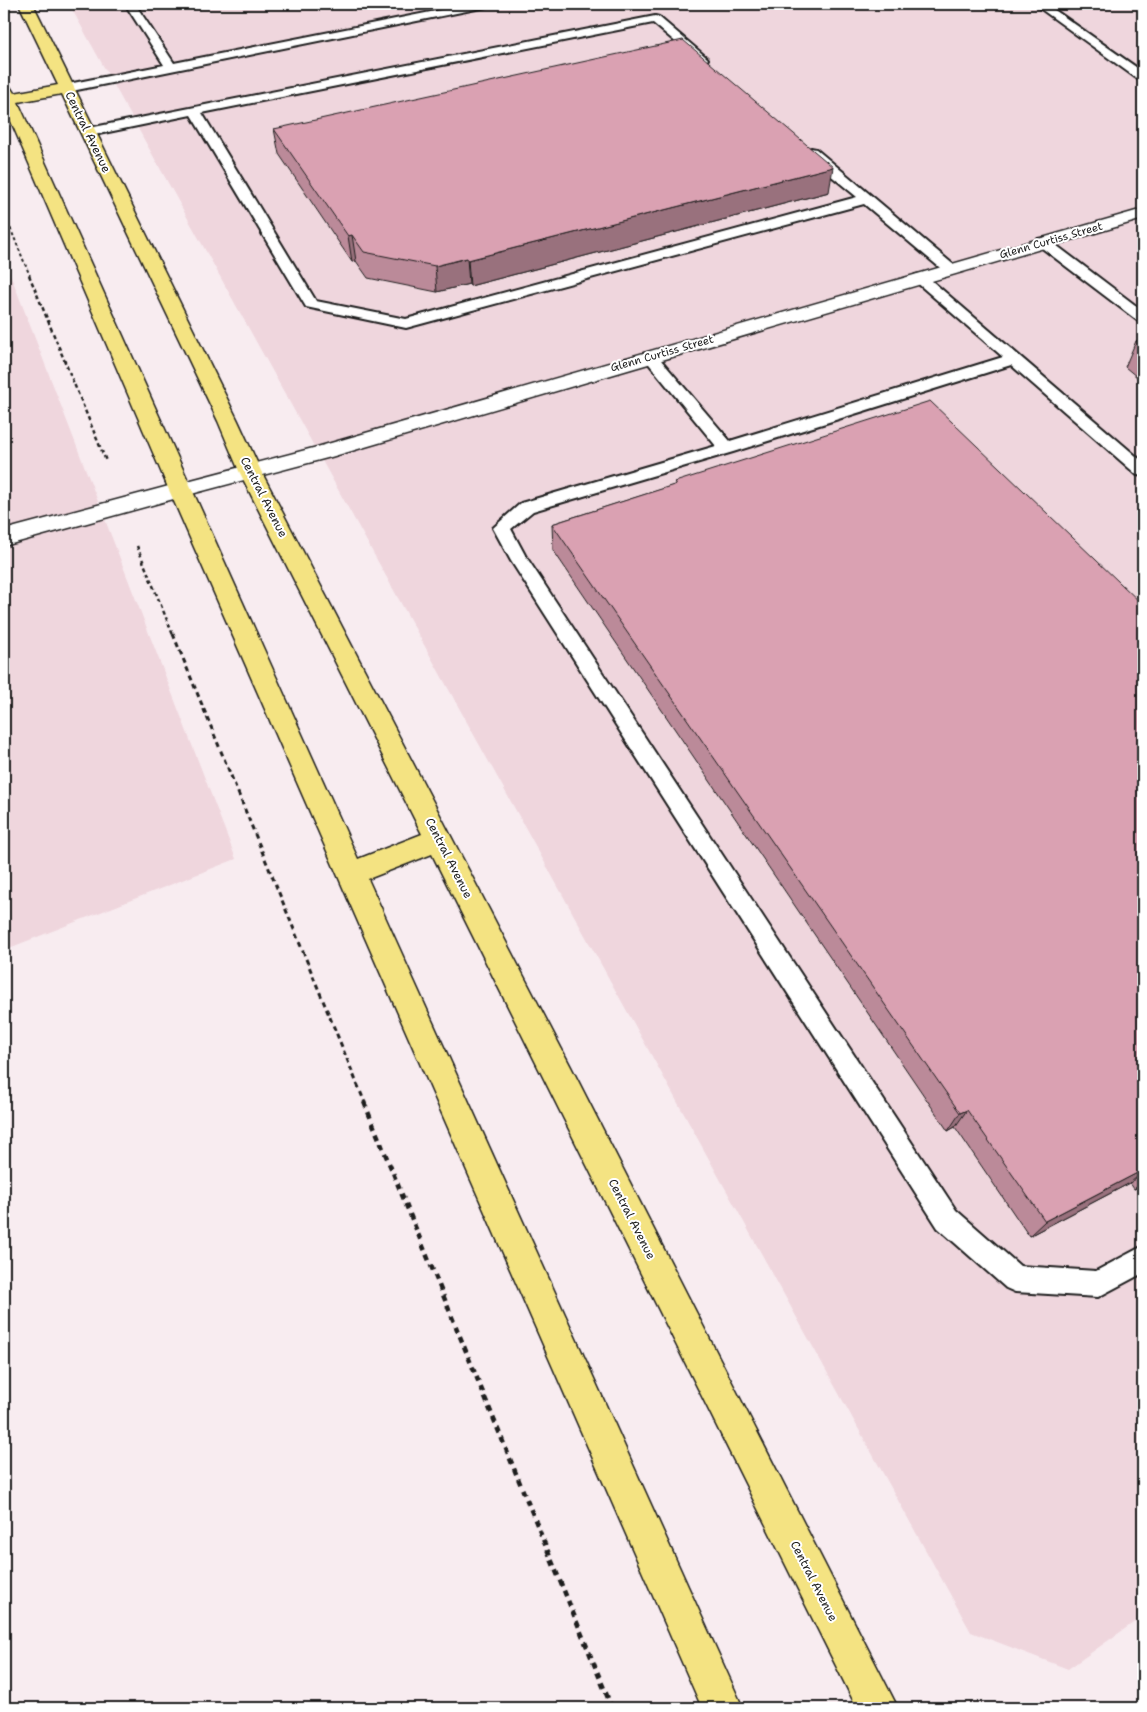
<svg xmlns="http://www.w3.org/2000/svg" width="1147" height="1712" font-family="'Shantell Sans',sans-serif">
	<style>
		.built { fill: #efd6dd }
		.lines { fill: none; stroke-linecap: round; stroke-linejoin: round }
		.service-casing { stroke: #1c1c1c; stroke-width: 4 }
		.minor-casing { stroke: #1c1c1c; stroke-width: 3 }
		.tertiary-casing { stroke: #1c1c1c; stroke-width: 3 }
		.primary-casing { stroke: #1c1c1c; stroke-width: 3 }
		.path-far3 { stroke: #1c1c1c; stroke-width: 2; stroke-dasharray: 3 2.5; stroke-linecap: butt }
		.path-far2 { stroke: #1c1c1c; stroke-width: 2.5; stroke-dasharray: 4 3; stroke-linecap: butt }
		.path-far1 { stroke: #1c1c1c; stroke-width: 3; stroke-dasharray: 5 4; stroke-linecap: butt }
		.path { stroke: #1c1c1c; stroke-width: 4.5; stroke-dasharray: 6 5; stroke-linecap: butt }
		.service { fill: #fff; fill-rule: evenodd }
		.minor { fill: #fff; fill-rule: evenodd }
		.tertiary { fill: #fff; fill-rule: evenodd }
		.primary { fill: #f4e382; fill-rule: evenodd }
		.wall { fill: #bb8a99; stroke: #1c1c1c }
		.shaded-wall { fill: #99717d; stroke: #1c1c1c }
		.building { fill: #daa1b2; stroke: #1c1c1c }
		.labels { text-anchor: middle; stroke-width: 4; stroke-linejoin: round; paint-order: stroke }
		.far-street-label { font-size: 11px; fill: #1c1c1c; stroke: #fff }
		.street-label { font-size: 12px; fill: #1c1c1c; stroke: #fff }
	</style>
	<rect width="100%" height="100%" fill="#f8ecf0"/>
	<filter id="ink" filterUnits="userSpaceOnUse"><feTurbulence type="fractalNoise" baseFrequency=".02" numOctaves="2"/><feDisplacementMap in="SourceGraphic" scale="10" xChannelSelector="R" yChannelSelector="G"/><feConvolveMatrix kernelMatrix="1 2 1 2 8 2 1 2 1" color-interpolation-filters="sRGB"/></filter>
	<g filter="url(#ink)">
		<path class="built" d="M69,4H1143V1616L1068,1669L971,1632Z
			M4,258L236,859L4,950Z"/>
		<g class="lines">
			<g class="service-casing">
				<path id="service" d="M125,4H135L174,63L471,4H491L486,7L67,92L63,91L61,88L63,85L164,65Z
					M1034,4H1046L1143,72V80H1139Z
					M655,16L659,17L706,57L708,59L706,61H698L653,23L202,113L316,301L406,319L857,197L806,155L805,152L811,148L816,149L955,266L957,269L955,272H945L864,204L406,328L306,307L191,115L89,136L83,132L89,128Z
					M1043,238L1048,239L1143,311V322L1138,321L1038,245L1036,242L1038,239Z
					M920,274L925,275L1143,462V476L1137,475L1011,365L733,452L533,511L511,529L525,555L956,1210L1020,1266L1096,1271L1143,1246V1273L1098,1297L1015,1292L1006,1288L938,1228L511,561L493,528L521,503L716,446L645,359L642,356L645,353H655L730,441L1003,357L915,281L913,278L915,275Z"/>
			</g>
			<g class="minor-casing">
				<path id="minor" d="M180,483L188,485L191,490L188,495L4,546V530Z"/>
			</g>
			<g class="tertiary-casing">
				<path id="tertiary" d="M1143,209V219L331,457L180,497L172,495L169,490L172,485L317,447Z"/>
			</g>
			<g class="primary-casing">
				<path id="primary" d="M19,4H33L238,421L261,471L571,1067L898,1708H857L432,854L368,879L743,1708H702L169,490L4,105V83L9,85L14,93L58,85ZM62,94L218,421L239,471L422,834L358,859L18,102Z"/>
			</g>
			<path class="path-far3" d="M4,213L30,276"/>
			<path class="path-far2" d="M29,275L106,461
				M137,546L173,635"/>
			<path class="path-far1" d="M173,634L365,1103"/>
			<path class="path" d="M364,1102L612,1708"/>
			<use href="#service" class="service"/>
			<use href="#minor" class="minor"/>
			<use href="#tertiary" class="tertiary"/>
			<use href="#primary" class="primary"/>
		</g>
		<path class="wall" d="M274,129L829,192L470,286L469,284L437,292L368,278L356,261L352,262L279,154Z
			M1143,338V382L1125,367L1136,341Z
			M675,482L1143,605V1185L1134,1189L1130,1183L1029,1236L955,1127L948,1131L553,550L552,524L675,485Z"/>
		<path class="shaded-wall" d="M186,4H207L187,7Z
			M833,167L829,192L470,286L468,260Z
			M352,235L356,261L352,262L348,236Z
			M467,258L469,284L437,292L435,266Z
			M967,1110L955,1127L948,1131L960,1113Z
			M1143,1170V1172L1130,1183L1029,1236L1045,1221Z
			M1143,1182V1185L1134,1189Z"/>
		<path class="building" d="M683,40L833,167L468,260L467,258L435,266L364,252L352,235L348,236L274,129Z
			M1143,338V347L1136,341Z
			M930,401L1143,605V1170L1045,1221L967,1110L960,1113L552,524L677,484L675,482Z"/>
	</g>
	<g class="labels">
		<g class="far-street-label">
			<text transform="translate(1051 240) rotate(-16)" y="4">Glenn Curtiss Street</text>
			<text transform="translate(662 353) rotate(-16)" y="4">Glenn Curtiss Street</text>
		</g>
		<g class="street-label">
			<text transform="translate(88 132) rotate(64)" y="4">Central Avenue</text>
			<text transform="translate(264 497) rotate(63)" y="4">Central Avenue</text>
			<text transform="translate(449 858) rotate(63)" y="4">Central Avenue</text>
			<text transform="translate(632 1219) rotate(63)" y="4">Central Avenue</text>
			<text transform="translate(814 1581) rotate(63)" y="4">Central Avenue</text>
		</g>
	</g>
	<rect width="1147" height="1712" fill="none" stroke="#fff" stroke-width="20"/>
	<rect x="10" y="10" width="1127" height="1692" fill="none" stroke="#1c1c1c" stroke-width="2" filter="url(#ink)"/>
</svg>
